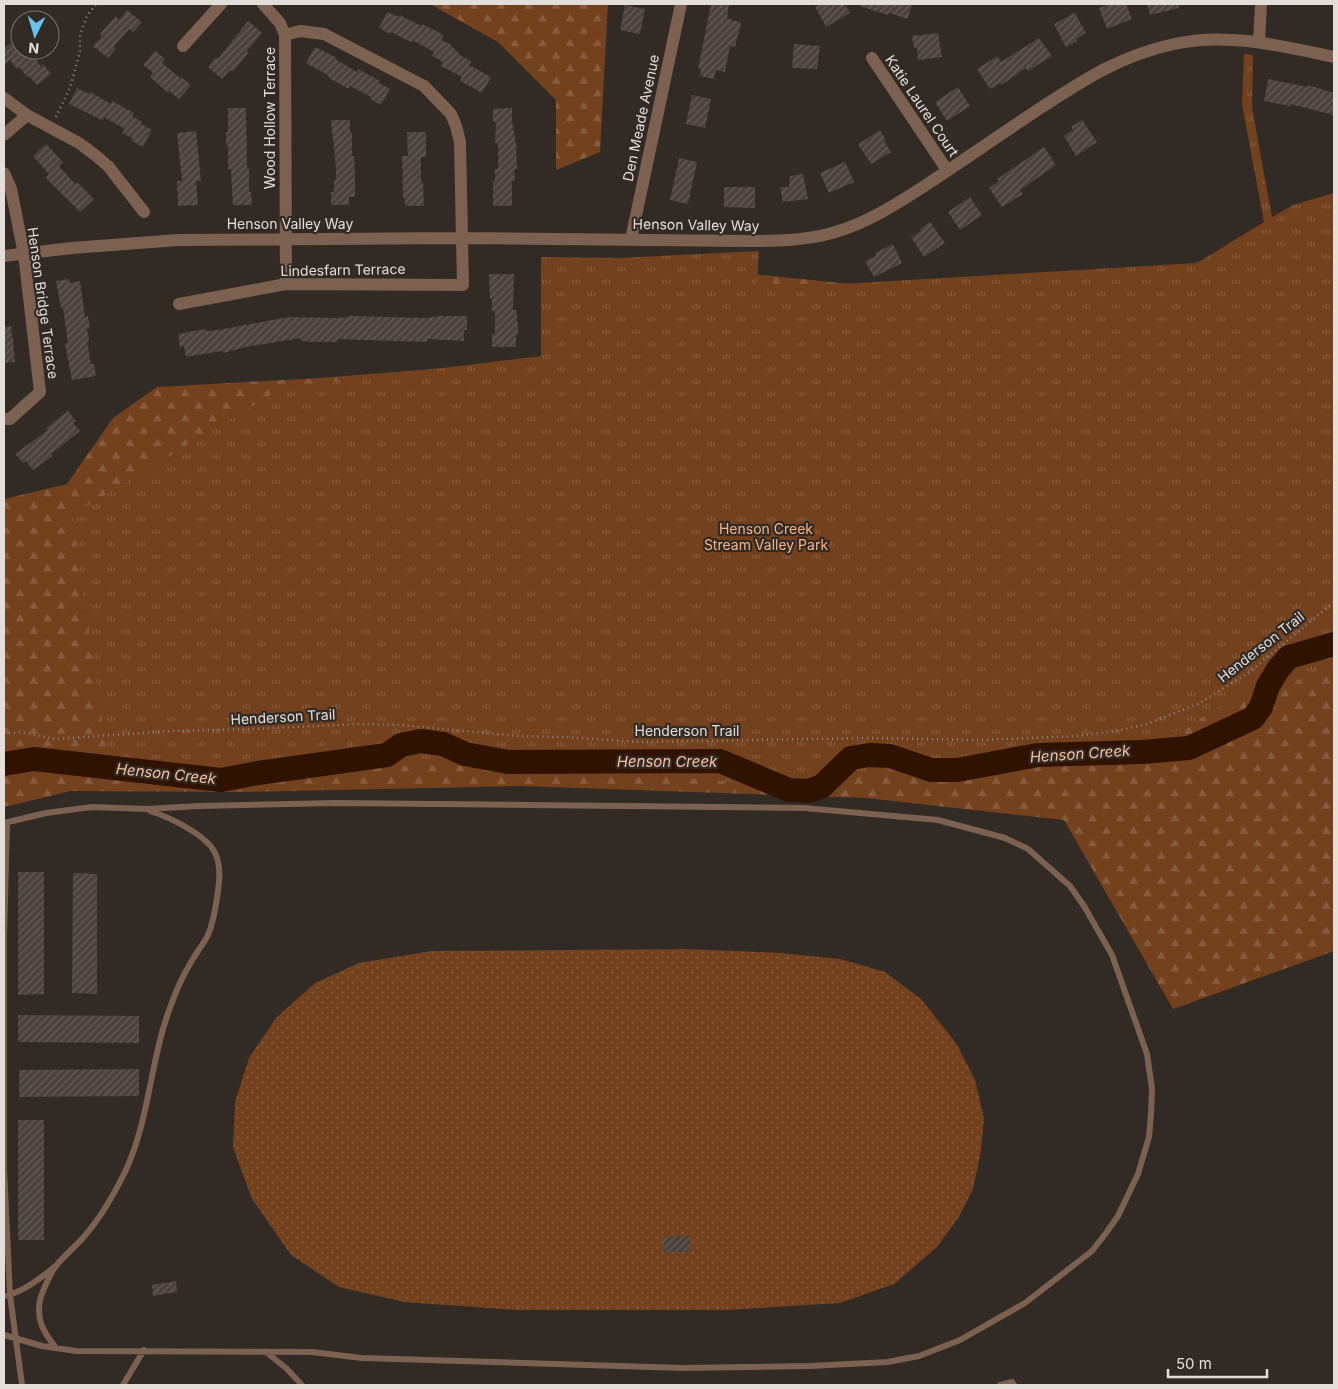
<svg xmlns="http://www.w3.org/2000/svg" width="1338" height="1389" font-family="Inter,sans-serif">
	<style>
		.grass { fill: url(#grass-dots) }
		.forest { fill: url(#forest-firs) }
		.park { fill: url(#park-tufts) }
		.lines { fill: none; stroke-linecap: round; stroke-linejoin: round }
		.river { stroke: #301200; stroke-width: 24 }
		.building { fill: url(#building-hatch) }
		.path { stroke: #8f8984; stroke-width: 2.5; stroke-dasharray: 1 4; stroke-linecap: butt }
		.lane { stroke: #7c6151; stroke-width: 6 }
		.street { stroke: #7c6151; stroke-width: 12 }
		.labels { text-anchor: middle; stroke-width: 4.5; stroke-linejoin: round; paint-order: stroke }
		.street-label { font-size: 14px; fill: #e3deda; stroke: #322a25 }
		.park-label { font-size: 14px; fill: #fab387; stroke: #322a25 }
		.water-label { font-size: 15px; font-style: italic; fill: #f6c0a0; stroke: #322a25 }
	</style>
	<defs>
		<pattern id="grass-dots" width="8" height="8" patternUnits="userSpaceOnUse" patternTransform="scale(1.25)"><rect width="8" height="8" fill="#73411e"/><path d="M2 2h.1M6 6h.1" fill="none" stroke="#875c3e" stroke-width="1.8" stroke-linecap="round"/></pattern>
		<pattern id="forest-firs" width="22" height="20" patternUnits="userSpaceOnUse" patternTransform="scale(1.25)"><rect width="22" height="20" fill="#73411e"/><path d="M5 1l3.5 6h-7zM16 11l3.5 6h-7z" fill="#875c3e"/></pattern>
		<pattern id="park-tufts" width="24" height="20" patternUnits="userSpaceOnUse" patternTransform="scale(1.25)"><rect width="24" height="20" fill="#73411e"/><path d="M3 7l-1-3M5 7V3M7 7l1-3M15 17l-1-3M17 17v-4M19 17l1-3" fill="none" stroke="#875c3e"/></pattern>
		<pattern id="building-hatch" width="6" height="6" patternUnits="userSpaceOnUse" patternTransform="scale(1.25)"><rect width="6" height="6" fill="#4b423d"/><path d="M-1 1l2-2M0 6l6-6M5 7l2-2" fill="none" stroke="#655d58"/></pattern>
	</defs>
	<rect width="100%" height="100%" fill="#322a25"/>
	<path class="grass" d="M684,949L781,953L840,959L885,972L921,999L956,1043L975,1080L984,1118L981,1151L973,1189L959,1217L937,1247L894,1284L840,1303L727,1310H517L404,1302L339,1287L291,1255L252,1199L233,1147L235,1102L249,1058L276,1018L315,983L359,963L432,951Z"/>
	<path class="forest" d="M430,4H608L600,152L556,170V100L498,42Z
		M1334,205V951L1173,1009L1064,820L866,798L521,786L240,792L71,791L4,807V499L67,484L113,418L157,387L320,378L555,359L644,263L870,286L1097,304Z"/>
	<path class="park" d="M1244,54L1253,55L1252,108L1272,217L1293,205L1334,193V650L1311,672L1298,680L1290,668L1221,706L1183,730L1119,744L1043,741L1048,752L1050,761L907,772L765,786L653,774L525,765L357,766L201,771L109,767L72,515L282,388L541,356V257L620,258L759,251L757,289L1197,263L1264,222L1242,104Z"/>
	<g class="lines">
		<path class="river" d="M4,764L34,759L221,780L258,773L387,755L401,745L421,741L443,744L465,754L508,762L720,761L789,790L809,791L822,786L851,758L869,755L890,756L931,770H957L1038,755L1142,752L1189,748L1253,718L1261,707L1268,686L1279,668L1289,657L1334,644"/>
	</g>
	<path class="building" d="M711,4H729L727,18L741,23L735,47L730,46L725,72L716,70L714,79L700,76L701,69H698Z
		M822,4H845L850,13L826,27L815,7Z
		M860,4H912L908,19L889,13L888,15L860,6Z
		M1111,4H1126L1132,19L1107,29L1099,8Z
		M1147,4H1179V8L1150,15Z
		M625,5L645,9L640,34L620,30Z
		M127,10L142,22L133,32L129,29L114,46L116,48L108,58L93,46L102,36L100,34L116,16L119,20Z
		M387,12L399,17L400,15L421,26L422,24L444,35L441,40L450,44L461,56L471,61L469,65L491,77L482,93L460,81L462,77L441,66L443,62L432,56L434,52L414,41L411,42L391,32L390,34L379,28Z
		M1075,13L1086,33L1076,39L1077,41L1066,47L1054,24Z
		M248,21L262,33L247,51L248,53L241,62L232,72L230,70L222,79L208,67L216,57L218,59Z
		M938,33L942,57L918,60L917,48H914L912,36Z
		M1039,38L1052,56L1028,71L1026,68L1001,85L1000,83L990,89L977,69L997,56L1001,62Z
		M12,42L18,50H24L30,58L33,56L41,66L43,64L51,74L37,85L29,76L27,77L20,68L17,69L10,60L4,65V49Z
		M794,44L820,46L817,69L792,68Z
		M315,47L337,58L336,60L347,66L357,72L358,69L380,81L379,83L390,89L381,105L370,99L371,97L350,86L349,88H347L329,78L328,75L306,63Z
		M155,51L165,59L162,63L180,78L181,77L191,85L179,99L169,91L168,93L150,77L153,73L143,65Z
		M1268,79L1308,87V85L1334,93V115L1290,104V106L1264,101Z
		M958,87L970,106L947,121L935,102Z
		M77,88L89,94L90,92L111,104L112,101L134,113L132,116L142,122L141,124L152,130L143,147L131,140L133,138L122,133L125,129L104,117L102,120L69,104Z
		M692,95L711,99L705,128L686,124Z
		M228,108H246L247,168H249V192H251L252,205H233L231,169H228V145H226V132H228Z
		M512,108V121L516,144L517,169H514L515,181H512V206H493V181H495V169H498V145L495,142L496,126L495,121H493V109Z
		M331,120H350V132H352V156H354L355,174V197H349V205H331V192H334V180H336V168Z
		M1082,120L1097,142L1076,156L1064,136L1073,130L1071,127Z
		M880,130L886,140L884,141L891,152L871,164L858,144Z
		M196,131L201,181H196L198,205L178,206L177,181H182L177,133Z
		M407,132H426V157H421V181H423L424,206H405V198H403L402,156H408Z
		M46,144L63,162L59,166L75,184L77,182L94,199L80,212L46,178L49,174L33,156Z
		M1044,147L1056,165L1020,190L1023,194L1002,207L989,188L999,181L997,179Z
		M679,158L697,162L688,204L670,200Z
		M845,162L854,182L829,193L820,173Z
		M803,174L808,199L783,202L780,187H789L790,176Z
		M724,187H755V208L724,207Z
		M970,197L982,215L960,230L948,212Z
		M930,222L945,243L924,257L911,237L921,231L920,229Z
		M893,244L902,263L874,277L865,261L876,256L875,253Z
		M489,274H514L513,310H517V322H518V335H516V347H492V334H495V311H492V298L490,299Z
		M69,279L70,283L80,281L85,317L88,316L90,328L87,329L89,340L87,341L91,364H94L96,376L72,380L65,344L68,343L63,308H61L56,281Z
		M349,316L427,318L439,316H467V330H464V341L427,339V342L337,339V342H313L301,341V338L246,347L223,353L222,351L186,357L184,346L180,347L178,334L206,329V331L218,330L289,317L337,318L349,317Z
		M11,326L12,338H13L15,362L4,363V327Z
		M68,411L76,421L73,423L80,431L51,454L53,456L33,470L26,461L23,463L15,454L48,430L46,428Z
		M18,872H44V994L18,995Z
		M73,873L97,874V994L72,993Z
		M18,1015L139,1016V1043L18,1042Z
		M139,1069V1096L19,1097V1070Z
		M18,1120H44V1240H18Z
		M690,1236V1252H664V1237Z
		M176,1281L177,1292L153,1296L152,1285Z"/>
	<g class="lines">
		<path class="path" d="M56,117L70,88L80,51V35L87,16L96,4
			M4,734L20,732L55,739L171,731L251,729L358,724L401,725L518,736L566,737L640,742L868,738L981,740L1077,736L1115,731L1144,725L1198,704L1248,673L1334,602"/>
		<path class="lane" d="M7,822L4,938V1169L10,1295L22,1385
			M4,823L46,813L92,807L147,809L199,806L335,803L804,808L938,820L1005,838L1028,849L1070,886L1084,906L1112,955L1147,1054L1152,1089L1151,1114L1149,1137L1138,1174L1118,1216L1106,1233L1092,1251L1025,1303L960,1340L919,1356L888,1362L810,1366L683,1368L362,1358L312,1352L76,1351L42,1346L4,1335
			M4,1296C22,1293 40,1279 54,1267
			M56,1348C44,1333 36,1320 40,1300C42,1292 51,1272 56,1266C65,1254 78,1245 87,1233C100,1218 116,1190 125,1172C150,1119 150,1059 171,1005C176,991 182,977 190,964C195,954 203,945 208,935C213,924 215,911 217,898C219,884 222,867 215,853C207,835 169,817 150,811
			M266,1352L286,1368L302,1385
			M123,1385L144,1350
			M1000,1385L1012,1382L1014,1385"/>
		<path class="street" d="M263,4L280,23L285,35L286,284
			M1259,42L1261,4
			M183,46L221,4
			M872,58L947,170
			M4,98L27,115L79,143L95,155L108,166L144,212
			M4,135L27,115
			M4,173L11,189L24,254L40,392L10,419H4
			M631,239L681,4
			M4,256L72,248L178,240L462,238L746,241C774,241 804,241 832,233C868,223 898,203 929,183C967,158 1004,132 1042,107C1087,78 1120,56 1174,44C1227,32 1282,46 1334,57
			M179,304L286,284L463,285L460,142L456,126L451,114L424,86L324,34L300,31L285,35"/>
	</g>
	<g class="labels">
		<g class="street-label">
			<text transform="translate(922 106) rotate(56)" y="5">Katie Laurel Court</text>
			<text transform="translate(270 118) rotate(-90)" y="5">Wood Hollow Terrace</text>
			<text transform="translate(641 118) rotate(-78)" y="5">Den Meade Avenue</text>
			<text x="290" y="229">Henson Valley Way</text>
			<text transform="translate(696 225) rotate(1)" y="5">Henson Valley Way</text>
			<text transform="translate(343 270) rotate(-1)" y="5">Lindesfarn Terrace</text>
			<text transform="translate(43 303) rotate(82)" y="5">Henson Bridge Terrace</text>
			<text transform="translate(1261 647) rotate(-38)" y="5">Henderson Trail</text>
			<text transform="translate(283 717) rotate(-3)" y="5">Henderson Trail</text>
			<text x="687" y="736">Henderson Trail</text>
		</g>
		<g class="park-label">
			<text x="766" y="534">Henson Creek<tspan x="766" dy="16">Stream Valley Park</tspan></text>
		</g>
		<g class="water-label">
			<text transform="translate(1080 754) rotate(-4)" y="5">Henson Creek</text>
			<text x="667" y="767">Henson Creek</text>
			<text transform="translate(166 774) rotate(6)" y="5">Henson Creek</text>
		</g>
	</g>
	<rect width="1338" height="1389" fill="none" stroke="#e3deda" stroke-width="10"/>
	<g transform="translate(35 35) rotate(185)"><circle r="24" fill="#322a25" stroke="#79726d"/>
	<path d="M0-4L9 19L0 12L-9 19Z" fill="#69c3f1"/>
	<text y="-8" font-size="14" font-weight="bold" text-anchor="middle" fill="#e3deda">N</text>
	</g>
	<path d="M1168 1369v8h99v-8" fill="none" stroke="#e3deda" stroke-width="2.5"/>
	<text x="1176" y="1369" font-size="15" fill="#e3deda" stroke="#322a25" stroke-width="4" paint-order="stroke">50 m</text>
</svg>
